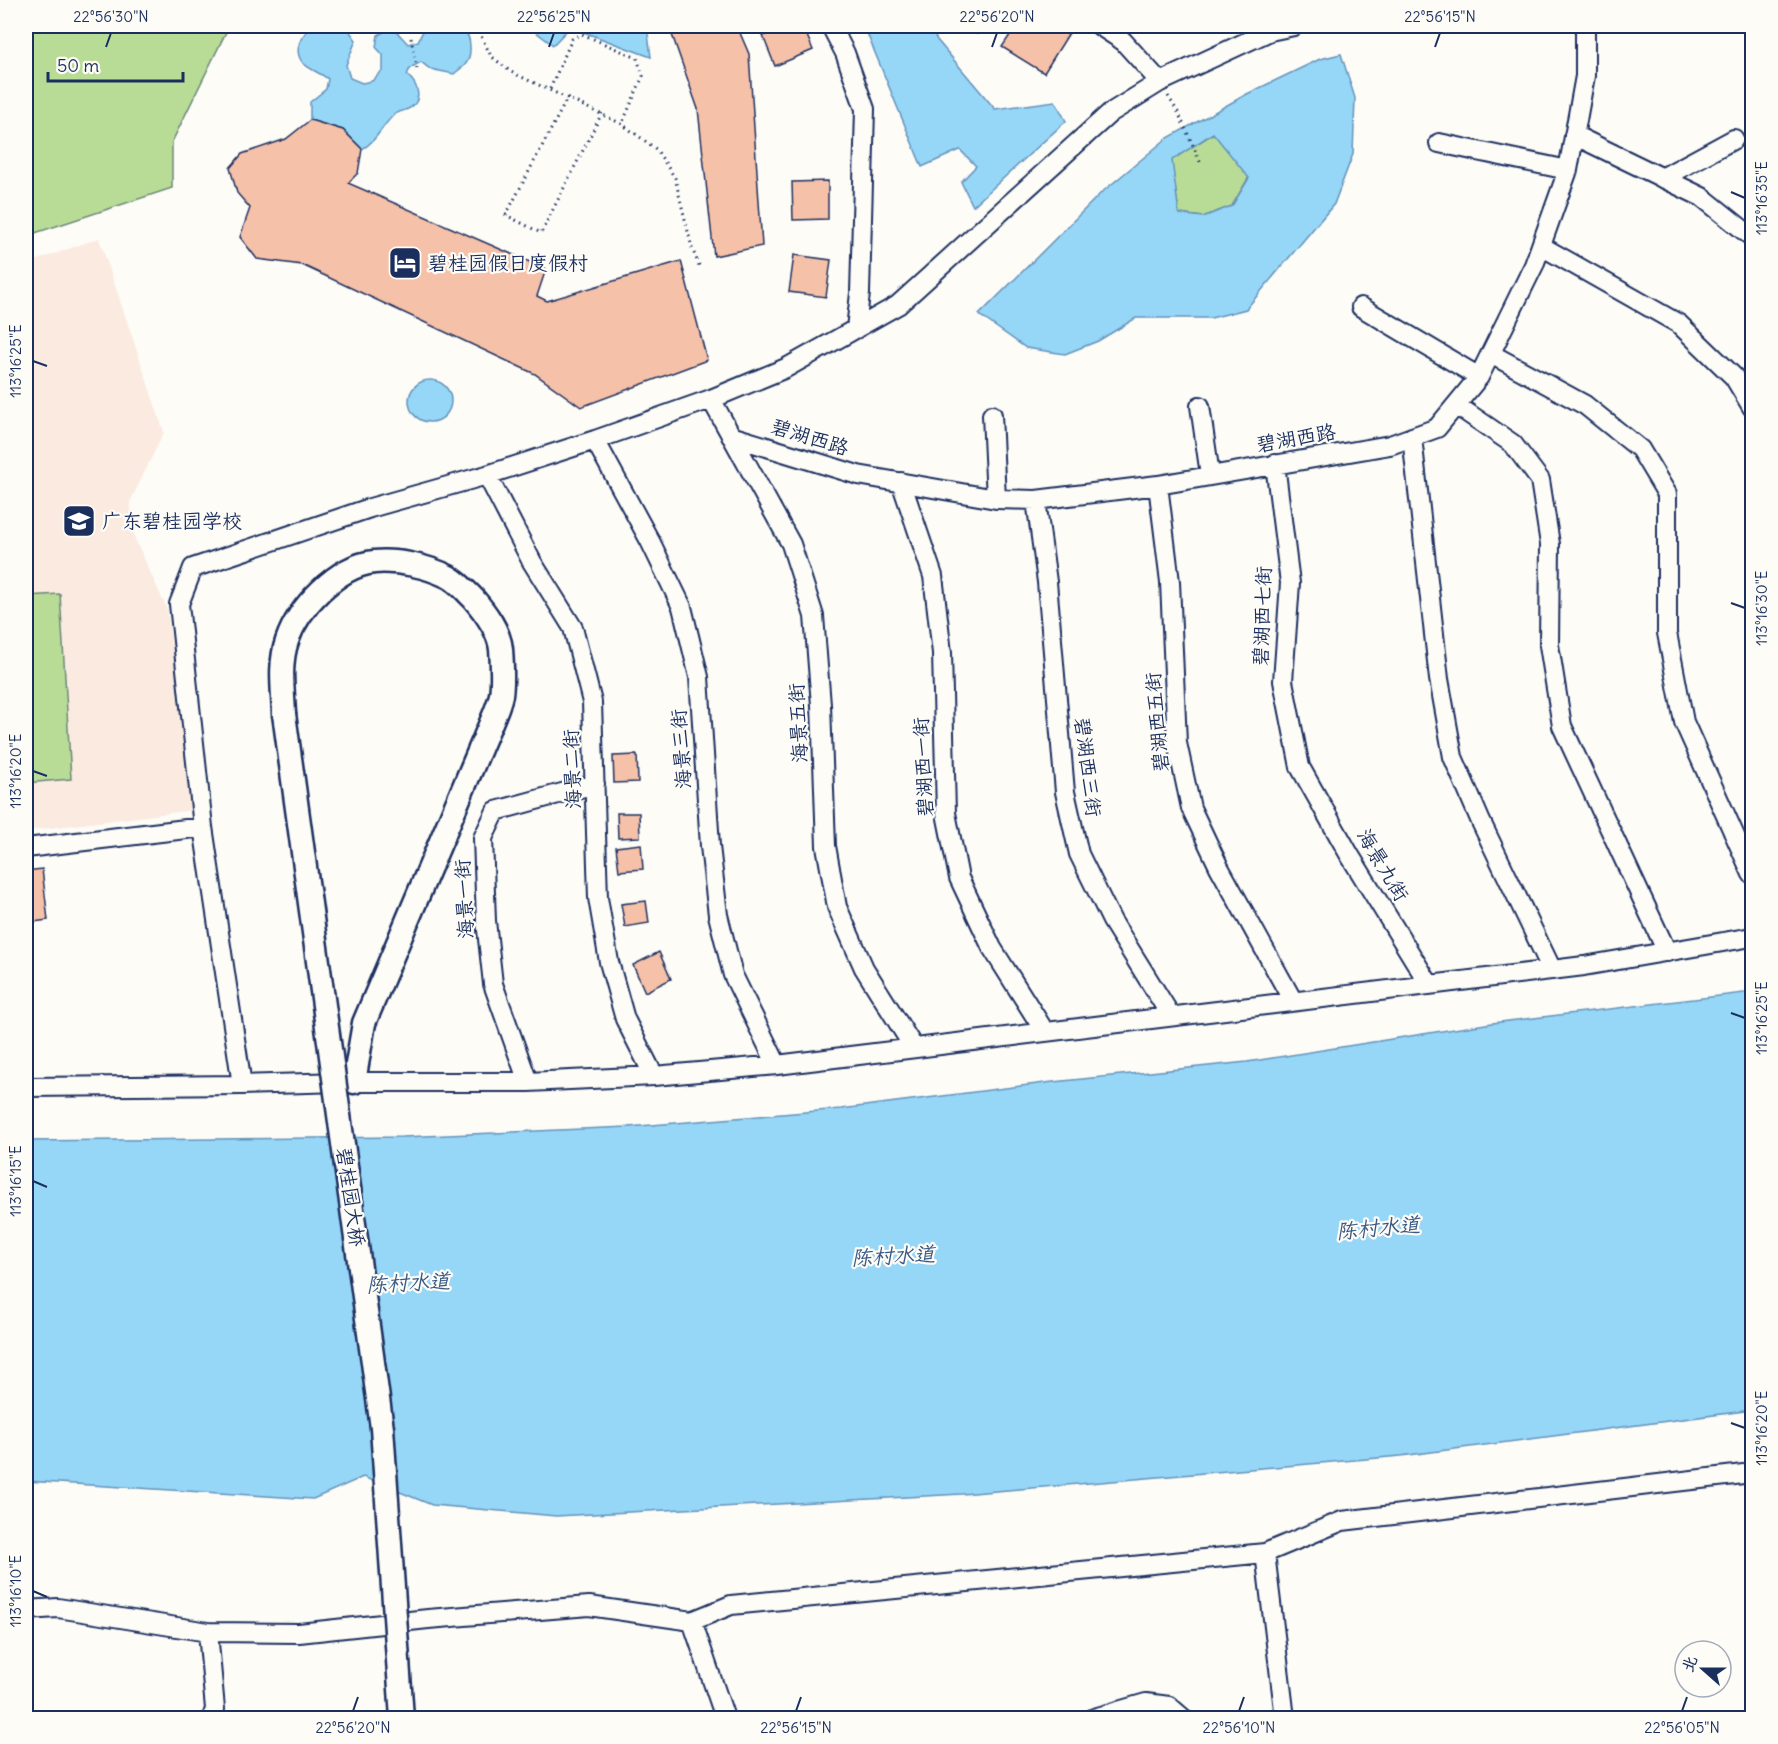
<svg xmlns="http://www.w3.org/2000/svg" width="1778" height="1744" font-family="Delius,'LXGW WenKai TC',sans-serif">
	<style>
		.built { fill: #fbeae0 }
		.green { fill: #b8dc96; stroke: #6a867a; stroke-width: 1.5 }
		.water { fill: #96d6f7; stroke: #6593ba; stroke-width: 1.5; fill-rule: evenodd }
		.building { fill: #f6c1a9; stroke: #1b2f5e; stroke-width: 1.5 }
		.lines { fill: none; stroke-linecap: round; stroke-linejoin: round }
		.minor-casing { stroke: #1b2f5e; stroke-width: 22 }
		.major-casing { stroke: #1b2f5e; stroke-width: 27 }
		.path { stroke: #1b2f5e; stroke-width: 3; stroke-dasharray: 1.5 4.5; stroke-linecap: butt }
		.minor { stroke: #fdfcf7; stroke-width: 18 }
		.major { stroke: #fdfcf7; stroke-width: 22 }
		.major-bridge-casing { stroke: #1b2f5e; stroke-width: 27; stroke-linecap: butt }
		.major-bridge { stroke: #fdfcf7; stroke-width: 22 }
		.ticks { fill: none; stroke: #1b2f5e; stroke-width: 2 }
		.labels { text-anchor: middle; stroke-width: 4.5; stroke-linejoin: round; paint-order: stroke }
		.poi-label { font-size: 20px; fill: #1b2f5e; stroke: #fdfcf7; text-anchor: start }
		.street-label { font-size: 20px; fill: #1b2f5e; stroke: #fdfcf7 }
		.water-label { font-size: 21px; font-style: italic; fill: #3a5984; stroke: #fdfcf7 }
		.neatline { fill: none; stroke: #1b2f5e; stroke-width: 2 }
		.ticks-label { font-size: 15px; text-anchor: middle; fill: #1b2f5e }
	</style>
	<rect width="100%" height="100%" fill="#fdfcf7"/>
	<filter id="ink" filterUnits="userSpaceOnUse"><feTurbulence type="fractalNoise" baseFrequency=".0167" numOctaves="2"/><feDisplacementMap in="SourceGraphic" scale="12" xChannelSelector="R" yChannelSelector="G"/><feConvolveMatrix kernelMatrix="1 2 1 2 8 2 1 2 1" color-interpolation-filters="sRGB"/></filter>
	<g filter="url(#ink)">
		<path class="built" d="M99,238L164,432L130,502L135,539L167,609L194,810L26,831V264Z"/>
		<path class="green" d="M26,26H229L172,142V188L26,236Z
			M1214,133L1249,177L1232,206L1203,217L1179,214L1171,160Z
			M60,594L71,779L26,783V596Z"/>
		<path class="water" d="M312,26H346L356,40L346,65L350,78L362,83L372,81L383,70V55L376,47L378,35L389,29L396,31L408,44L418,41L423,31L429,26C437,26 450,23 458,26C472,30 473,55 465,65C462,68 457,71 454,74L430,69L421,62L410,68L407,75C418,84 424,101 408,109C403,111 398,112 395,114C382,125 377,141 362,149L343,130L310,120V102L326,89L328,79C322,74 307,68 303,63C292,50 302,34 312,26Z
			M528,26H647L651,57L570,27L553,45Z
			M864,26H929L937,40L995,109L1055,101L1066,121L973,206L961,182L976,166L960,150L922,167Z
			M1341,54L1355,98L1353,154L1334,204L1246,309L1211,318H1136L1098,341L1065,354L1026,348L979,315L1101,193L1166,139L1247,94L1320,59ZM1213,133L1249,178L1232,206L1203,217L1179,214L1172,160Z
			M409 401a21 21 0 1 1 42 0a21 21 0 1 1-42 0Z
			M1752,992V1410L1401,1456L962,1494L556,1516L432,1505L363,1477L313,1499L26,1481V1141L402,1137L628,1127L841,1109L1053,1082L1247,1062L1492,1023Z"/>
		<path class="building" d="M669,26H737L749,54L762,246L714,256L698,109Z
			M789,26H803L813,50L775,66L763,36Z
			M969,26H986L977,34Z
			M1016,26H1057L1069,33L1044,73L1002,47Z
			M310,120L343,130L362,149L358,173L348,183L546,269L537,296L547,301L681,261L707,360L581,407L535,374L302,265L257,259L240,237L250,208L237,193L230,168L242,154L286,139Z
			M828,181V219L793,220L792,182Z
			M794,255L831,260L826,297L789,292Z
			M637,755L638,782L614,783L613,756Z
			M617,813H639L640,837L618,838Z
			M641,844L643,869L619,871L616,847Z
			M42,869L48,920L26,923V871Z
			M646,901L649,923L625,927L621,904Z
			M659,952L671,979L645,992L633,965Z"/>
		<g class="lines">
			<g class="minor-casing">
				<path id="minor" d="M831,26L845,53L865,109L860,293L856,329
					M1100,26L1123,41L1160,82
					M1574,135L1702,197L1752,237
					M1439,143L1568,170
					M1662,178L1734,139
					M1541,246L1679,324L1734,377L1752,407
					M1361,307L1479,377
					M1491,354L1585,405L1640,449L1667,494V633L1684,722L1752,874
					M711,399L791,544L814,616L821,705L826,846L837,907L864,968L914,1048
					M1456,405L1513,444L1540,480L1550,544L1549,645L1562,726L1667,952
					M1200,406L1210,475
					M992,415L996,499
					M731,436L858,475L996,499L1036,500L1158,485L1390,445L1437,428L1479,377L1534,265L1568,170L1585,76V26
					M1412,437L1439,679L1453,757L1481,822L1552,970
					M595,440L650,541L682,607L699,677L710,846L718,915L733,975L777,1065
					M1275,464L1290,583L1283,681L1300,767L1349,854L1429,984
					M487,475L532,562L573,628L592,702L598,898L609,962L625,1019L654,1076
					M901,482L933,576L942,653L946,813L959,878L992,948L1045,1032
					M1158,485L1170,582L1177,743L1191,808L1219,867L1293,1001
					M1036,500L1047,582L1065,792L1079,854L1112,921L1171,1016
					M26,848L203,827
					M528,1082L493,984L486,921L483,838L496,811L595,784
					M242,1085L203,827L179,604L193,568L370,508L487,475L595,440L711,399L786,368L898,305L1110,113L1160,82L1270,31L1294,26
					M26,1087L242,1085L342,1082H528L654,1076L777,1065L1584,966L1752,937
					M1265,1553L1285,1718
					M26,1610L58,1608L208,1632L299,1633L428,1619L589,1606L692,1621L731,1605L1265,1553L1342,1521L1752,1473
					M692,1621L725,1718
					M208,1632L215,1709L212,1718
					M1094,1718L1146,1703L1169,1706L1183,1718"/>
			</g>
			<g class="major-casing">
				<path id="major" d="M284,714C283,690 279,664 287,641C298,608 337,566 374,562C398,560 427,566 449,577C458,582 466,591 473,598C485,612 499,630 501,649C502,663 503,681 501,695C498,709 490,724 485,737L364,1023L354,1082"/>
			</g>
			<path class="path" d="M476,26L491,56L511,72L622,124L656,149L675,178L692,248L700,268
				M411,38L417,69
				M550,89L572,39L582,34L637,58L643,76L622,124
				M1168,96L1178,112L1202,166
				M568,97L506,215L541,233L602,113"/>
			<use href="#minor" class="minor"/>
			<use href="#major" class="major"/>
			<g class="major-bridge-casing">
				<path id="major-bridge" d="M284,714L382,1428L402,1718"/>
			</g>
			<use href="#major-bridge" class="major-bridge"/>
		</g>
	</g>
	<path class="ticks" d="M106,47L111,33M549,47L554,33M992,47L997,33M1435,47L1440,33M1731,192L1745,198M33,361L47,366M1731,603L1745,608M33,771L47,776M1731,1013L1745,1018M33,1181L47,1187M1731,1423L1745,1428M33,1591L47,1597M353,1711L358,1697M796,1711L801,1697M1239,1711L1244,1697M1682,1711L1687,1697"/>
	<defs>
		<g id="hotel-square" transform="scale(1.725)"><rect x="-9" y="-9" width="18" height="18" rx="4" fill="#1b2f5e" stroke="#fdfcf7"/><path d="M-6-4.5h1.5V1H6V5H4.5V3h-9V5H-6ZM-4 0a1.8 1.8 0 1 1 3.6 0ZM.5 0V-2.5h3Q6-2.5 6 0Z" fill="#fff"/></g>
		<g id="school-square" transform="scale(1.725)"><rect x="-9" y="-9" width="18" height="18" rx="4" fill="#1b2f5e" stroke="#fdfcf7"/><path d="M0-5L7-2L0 1L-7-2ZM-4 1L0 2.5L4 1V4Q0 6-4 4Z" fill="#fff"/></g>
	</defs>
	<g fill-rule="evenodd">
		<use href="#hotel-square" x="405" y="263"/>
		<use href="#school-square" x="79" y="521"/>
	</g>
	<g class="labels">
		<g class="poi-label">
			<text x="428" y="270">碧桂园假日度假村</text>
			<text x="102" y="528">广东碧桂园学校</text>
		</g>
		<g class="street-label">
			<text transform="translate(810 437) rotate(17)" y="7">碧湖西路</text>
			<text transform="translate(1296 438) rotate(-10)" y="7">碧湖西路</text>
			<text transform="translate(1262 616) rotate(-88)" y="7">碧湖西七街</text>
			<text transform="translate(1157 722) rotate(-95)" y="7">碧湖西五街</text>
			<text transform="translate(798 723) rotate(-93)" y="7">海景五街</text>
			<text transform="translate(681 749) rotate(-94)" y="7">海景三街</text>
			<text transform="translate(923 767) rotate(-93)" y="7">碧湖西一街</text>
			<text transform="translate(1088 767) rotate(83)" y="7">碧湖西三街</text>
			<text transform="translate(572 769) rotate(-92)" y="7">海景二街</text>
			<text transform="translate(1383 865) rotate(59)" y="7">海景九街</text>
			<text transform="translate(464 899) rotate(-93)" y="7">海景一街</text>
			<text transform="translate(351 1197) rotate(82)" y="7">碧桂园大桥</text>
		</g>
		<g class="water-label">
			<text transform="translate(1378 1228) rotate(-5)" y="7">陈村水道</text>
			<text transform="translate(893 1256) rotate(-3)" y="7">陈村水道</text>
			<text transform="translate(408 1283) rotate(-3)" y="7">陈村水道</text>
		</g>
	</g>
	<rect width="1778" height="1744" fill="none" stroke="#fdfcf7" stroke-width="66"/>
	<g transform="translate(1703 1669) rotate(291)"><circle r="28" fill="#fdfcf7" stroke="#a3aaba" stroke-width="1.5"/>
	<path d="M0-4.5L10 22L0 15L-10 22Z" fill="#1b2f5e"/>
	<text y="-9" font-size="16" font-weight="bold" text-anchor="middle" fill="#1b2f5e">北</text>
	</g>
	<path d="M48 72v9h135v-9" fill="none" stroke="#1b2f5e" stroke-width="3"/>
	<text x="57" y="72" font-size="18" fill="#1b2f5e" stroke="#fdfcf7" stroke-width="4.5" paint-order="stroke">50 m</text>
	<rect x="33" y="33" width="1712" height="1678" class="neatline"/>
	<g class="ticks-label">
		<text x="111" y="22">22°56'30"N</text>
		<text x="554" y="22">22°56'25"N</text>
		<text x="997" y="22">22°56'20"N</text>
		<text x="1440" y="22">22°56'15"N</text>
		<text transform="translate(1762 198) rotate(-90)" y="5">113°16'35"E</text>
		<text transform="translate(16 361) rotate(-90)" y="5">113°16'25"E</text>
		<text transform="translate(1762 608) rotate(-90)" y="5">113°16'30"E</text>
		<text transform="translate(16 771) rotate(-90)" y="5">113°16'20"E</text>
		<text transform="translate(1762 1018) rotate(-90)" y="5">113°16'25"E</text>
		<text transform="translate(16 1181) rotate(-90)" y="5">113°16'15"E</text>
		<text transform="translate(1762 1428) rotate(-90)" y="5">113°16'20"E</text>
		<text transform="translate(16 1591) rotate(-90)" y="5">113°16'10"E</text>
		<text x="353" y="1733">22°56'20"N</text>
		<text x="796" y="1733">22°56'15"N</text>
		<text x="1239" y="1733">22°56'10"N</text>
		<text x="1682" y="1733">22°56'05"N</text>
	</g>
</svg>
